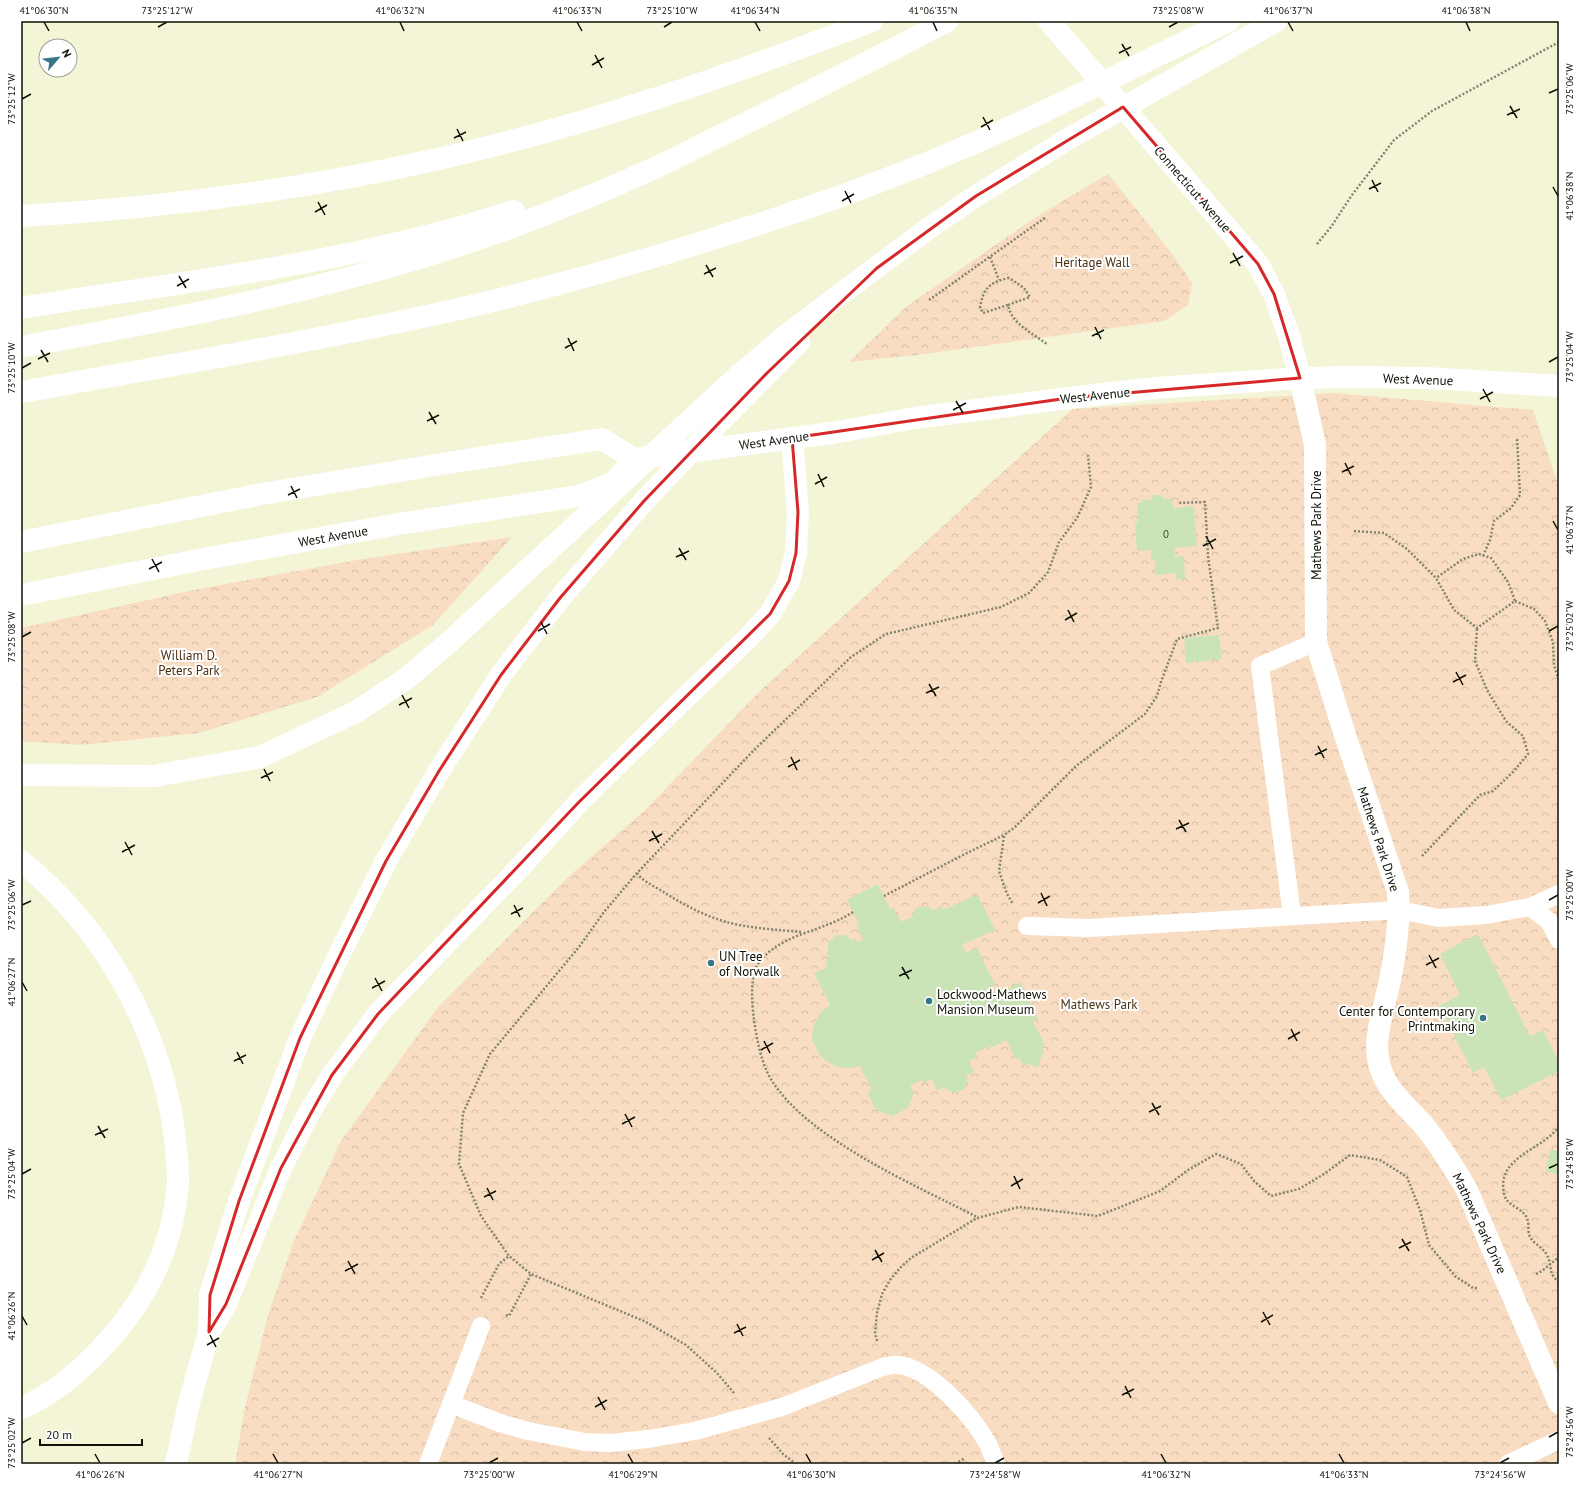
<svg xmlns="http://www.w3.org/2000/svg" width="1580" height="1485" font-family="'PT Sans',sans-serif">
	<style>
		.park { fill: url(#park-crowns) }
		.building { fill: #cbe4b7 }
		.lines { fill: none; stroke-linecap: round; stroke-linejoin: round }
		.path { stroke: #82846f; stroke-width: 2.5; stroke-dasharray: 2 2; stroke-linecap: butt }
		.lane { stroke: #fff; stroke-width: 18 }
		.street { stroke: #fff; stroke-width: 22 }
		.primary { stroke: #fff; stroke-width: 22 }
		.highway { stroke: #fff; stroke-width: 22 }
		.marked { fill: none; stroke: #d62828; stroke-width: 3; stroke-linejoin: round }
		.ticks { fill: none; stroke: #0f1006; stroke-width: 1.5 }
		.poi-dot { fill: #337687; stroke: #fff; stroke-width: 1.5 }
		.labels { text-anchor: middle; stroke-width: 4; stroke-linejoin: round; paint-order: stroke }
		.number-label { font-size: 11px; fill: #3e4532 }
		.street-label { font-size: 13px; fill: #0f1006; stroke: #fff }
		.park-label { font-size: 13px; fill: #4a3012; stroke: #fff }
		.poi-label { font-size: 13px; fill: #0f1006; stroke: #fff; text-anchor: start }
		.neatline { fill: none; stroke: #0f1006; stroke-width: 1.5 }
		.ticks-label { font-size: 10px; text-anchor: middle; fill: #0f1006 }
	</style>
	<defs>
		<pattern id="park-crowns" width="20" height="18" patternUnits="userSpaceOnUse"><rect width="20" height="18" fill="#f9ddc2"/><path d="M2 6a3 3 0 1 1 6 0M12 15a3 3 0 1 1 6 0" fill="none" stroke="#d4bda5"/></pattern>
	</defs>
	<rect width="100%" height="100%" fill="#f3f5d6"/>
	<path class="park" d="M1108,174L1173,255L1192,283L1188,305L1164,321L917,355L849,362L907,306L1036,217Z
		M1333,393L1533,410L1559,487V1464H235L245,1407L269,1312L293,1243L341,1141L439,1006L567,878L645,810L760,691L1073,409Z
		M512,537L433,625L317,697L199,733L80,745L21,741V628L198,589L363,559Z"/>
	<path class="building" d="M1153,495H1161L1164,499L1172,498L1173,508L1194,506L1197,546L1174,548L1175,557L1184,556L1185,579L1176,580V573L1155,575V560L1151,561V550L1137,551L1135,522H1138L1137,503H1142V500H1151Z
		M1219,635L1222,659L1186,663L1184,638Z
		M878,884L890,909L893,907L901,922L909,918L910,920L915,909L922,906L931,908L932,911L941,906L943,910L977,894L995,930L962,945L966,953L977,948L995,985L984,991L988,998L1021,982L1038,1019L1033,1021L1045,1045L1042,1047L1044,1051L1039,1062L1041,1065L1034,1068L1033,1065L1022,1063L1019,1058L1016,1060L1006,1040L991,1048L990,1046L975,1053L978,1057L969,1061L974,1072L966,1076L968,1079L965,1089L955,1093L946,1090L944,1087L937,1091L932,1079L924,1083L922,1080L910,1086L914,1093L908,1108L892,1116L876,1110L868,1094L871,1088L860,1066L850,1068L836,1067L821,1057L814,1044L812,1036L813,1028L820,1013L830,1005L814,973L827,967L825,962L829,960L826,953L828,951V943L836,935H846L851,940L855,938L858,942L863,939L856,925L859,924L847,900Z
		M1478,934L1530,1036L1543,1030L1559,1062V1071L1501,1100L1484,1067L1473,1073L1439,1006L1460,995L1440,954Z
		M1551,1149L1559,1152V1175L1545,1171Z"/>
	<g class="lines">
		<path class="path" d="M1317,244L1331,227L1352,195L1394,140L1432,111L1559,42
			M990,257L999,280
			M929,300L1046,217
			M1008,305L1030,297L1024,288L1009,278C990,282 983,288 980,308L983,313L1008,305C1012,325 1033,333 1048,345
			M1354,531L1384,533L1407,549L1436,578L1454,610L1477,628L1515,601L1508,582L1491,558L1479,554L1463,559L1436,578
			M1483,556L1490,540L1494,521L1511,508L1520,495L1517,437
			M1515,601L1534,609L1545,621L1553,642L1554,665L1559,680
			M1004,836L999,871L1007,894L1013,904
			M1422,856L1480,795L1493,791L1513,772L1528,754L1523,736L1506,721L1487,690L1475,661L1477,628
			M637,873C642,881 654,886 662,891C682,904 703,915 726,922C748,928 779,930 802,932
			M884,896L963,855L1004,835L1014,828L1076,766L1145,714L1157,696L1161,682L1177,639L1218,628L1208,556L1205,502L1177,503
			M853,912C847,916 841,919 834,922C809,933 779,938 760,961C749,976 752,1002 754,1020C757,1040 761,1063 772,1081C810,1140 915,1185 977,1217
			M1559,1126C1544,1150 1496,1156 1504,1193C1506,1208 1526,1207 1528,1222C1529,1226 1528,1231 1529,1234C1531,1243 1543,1247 1547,1255C1553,1266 1547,1273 1559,1282
			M1536,1274L1542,1271L1559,1257
			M481,1298L499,1264L509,1256
			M506,1315L509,1316L531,1274
			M877,1341L875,1333L877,1313L882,1294L890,1280L900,1268L911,1258L977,1218L1019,1207L1098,1216L1160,1191L1188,1170L1216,1154L1241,1164L1254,1181L1271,1196L1299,1189L1324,1174L1350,1155L1380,1160L1407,1177L1420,1210L1429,1245L1455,1276L1473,1288H1478
			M734,1393L717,1373L686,1345L644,1321L531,1274L509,1256L481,1216L459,1164L463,1113L490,1054L579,947L604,912L637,873L755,749L851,657L886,634L1001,607L1029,593L1048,572L1059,542L1077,518L1091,487L1088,455
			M769,1438L783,1454L796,1464
			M955,1464L965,1458"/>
		<path class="lane" d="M1530,907L1549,921L1559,940
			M1292,916L1260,666L1316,642
			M1027,926L1089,928L1399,910L1439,918L1486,915L1530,907L1559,894
			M451,1404L500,1423L528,1431L585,1442L611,1443L648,1439L695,1431L782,1407L883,1367C888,1366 894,1364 898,1365C931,1368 973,1417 988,1444C991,1451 994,1458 996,1464
			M428,1464L481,1326
			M1508,1464L1559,1440"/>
		<path class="street" d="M1300,378L1315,445L1316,642L1344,732L1398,892C1400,921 1396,951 1390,980C1384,1010 1369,1046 1383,1075C1392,1096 1411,1110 1425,1127C1441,1146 1453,1167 1466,1188L1559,1403"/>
		<path class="primary" d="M1049,21L1258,264L1274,294L1289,336L1300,378
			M21,542L262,494L447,463L602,439L634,459L832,433L915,418L1068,398L1155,388L1300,378L1352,377L1426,378L1559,386
			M21,595L209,558L393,525L578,496L613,483L624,471"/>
		<path class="highway" d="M21,216C181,207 349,183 504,143C629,111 751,67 872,21
			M21,308C186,281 354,263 514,211
			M21,347C185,317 350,286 507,229C558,210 609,189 659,166C683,155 706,142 730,131C803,95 875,59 947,21
			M21,392C172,365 323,340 472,306C594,277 715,240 833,199C905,173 976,144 1045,111C1107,81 1167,50 1229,21
			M21,775L154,776L260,757L356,712L407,678L446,645L737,377L783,338L826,305L925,231L976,196L1068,139L1276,21
			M21,861C103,927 159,1027 174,1130C176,1147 178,1163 178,1180C175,1240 149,1296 109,1340C85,1367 55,1394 21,1408
			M210,1331L226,1304L281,1168L307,1117L332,1075L378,1014L526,861L578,803L684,699L748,638L770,614L789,581L796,553L798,512L792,438
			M176,1464L189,1403L209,1332L210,1295L239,1201L300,1038L340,953L386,861L439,771L501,675L560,598L644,501L702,440L799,342"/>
	</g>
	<path class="marked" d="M1123,107L1258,264L1274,294L1300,378L1068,398L792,438L798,512L796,553L789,581L770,614L578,803L378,1014L332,1075L281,1168L226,1304L209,1332L210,1295L239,1201L300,1038L386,861L439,771L501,675L560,598L644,501L767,373L877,268L976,196Z"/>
	<path class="ticks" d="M44,22L49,31M400,22L404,31M577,22L582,31M755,22L760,31M933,22L937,31M1288,22L1293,31M1466,22L1470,31M158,27L167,22M664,27L672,22M1169,27L1178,22M1122,44L1129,56M1119,53L1131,47M595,55L602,68M592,65L604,58M1549,93L1558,89M22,99L31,94M1510,106L1517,118M1507,115L1520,109M983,117L990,130M981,127L993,120M457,129L463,141M454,138L466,132M1372,180L1378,192M1553,187L1558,196M1369,189L1381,183M845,191L851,203M842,201L854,194M318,202L325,215M315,212L327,205M1233,253L1240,266M1230,263L1243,256M706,265L713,277M704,274L716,268M179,276L186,288M177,286L189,279M1095,327L1101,339M1092,336L1104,330M568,338L574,351M565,348L577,341M41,350L48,362M38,359L50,353M1549,362L1558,357M22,368L31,363M1483,389L1490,402M1480,399L1493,392M956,401L963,413M953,410L966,403M429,412L436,424M427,421L439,415M1345,463L1351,475M1342,472L1354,466M818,474L824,487M815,484L827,477M291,486L297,498M288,495L300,489M1553,521L1558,530M1206,536L1213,549M1203,546L1216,539M679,548L686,560M676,557L689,551M152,559L159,572M149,569L162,562M1068,610L1074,622M1065,620L1077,613M541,622L547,634M538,631L550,624M1549,631L1558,626M22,637L31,632M1456,672L1463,685M1453,682L1466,675M929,684L936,696M926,693L939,687M402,695L409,708M399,705L412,698M1318,746L1324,758M1315,755L1327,749M791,757L797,770M788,767L800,760M264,769L270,781M261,778L273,772M1179,820L1186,832M1176,829L1189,823M652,831L659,843M649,841L662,834M125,842L132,855M122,852L135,845M1041,893L1047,906M1549,900L1558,895M1038,903L1050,896M22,905L31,901M514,905L520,917M511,914L523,908M1429,955L1436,968M1426,965L1439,958M902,967L909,979M899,976L912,970M375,978L382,991M22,982L27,991M372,988L385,981M1291,1029L1297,1041M1288,1039L1300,1032M764,1041L770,1053M761,1050L773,1043M237,1052L243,1064M234,1061L246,1055M1152,1103L1159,1115M1149,1112L1161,1106M625,1114L632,1127M622,1124L635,1117M98,1126L105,1138M95,1135L108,1129M1549,1168L1558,1164M22,1174L31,1169M1014,1176L1020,1189M1011,1186L1023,1179M487,1188L493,1200M484,1197L496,1191M1402,1239L1409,1251M1399,1248L1411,1242M875,1250L882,1262M872,1260L884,1253M348,1261L355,1274M345,1271L358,1264M1263,1312L1270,1325M22,1316L27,1325M1261,1322L1273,1315M737,1324L743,1336M734,1333L746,1327M210,1335L216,1347M207,1345L219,1338M1125,1386L1131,1398M1122,1395L1134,1389M598,1397L605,1410M595,1407L607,1400M1549,1437L1558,1432M22,1443L31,1438M95,1454L100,1463M273,1454L278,1463M628,1454L633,1463M806,1454L811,1463M1161,1454L1166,1463M1339,1454L1344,1463M489,1463L498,1458M995,1463L1004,1458M1500,1463L1509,1458"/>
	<g class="poi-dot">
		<circle cx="711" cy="963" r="4"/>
		<circle cx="929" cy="1001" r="4"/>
		<circle cx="1483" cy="1018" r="4"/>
	</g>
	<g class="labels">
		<g class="number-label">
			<text x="1166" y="538">0</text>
		</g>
		<g class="street-label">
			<text transform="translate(1193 189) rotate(49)" y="5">Connecticut Avenue</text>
			<text transform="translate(1418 379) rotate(2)" y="5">West Avenue</text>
			<text transform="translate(1095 395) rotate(-6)" y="5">West Avenue</text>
			<text transform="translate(774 440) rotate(-8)" y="5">West Avenue</text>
			<text transform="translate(1316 525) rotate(-90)" y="5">Mathews Park Drive</text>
			<text transform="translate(333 536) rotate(-10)" y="5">West Avenue</text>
			<text transform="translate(1379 839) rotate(72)" y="5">Mathews Park Drive</text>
			<text transform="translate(1480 1223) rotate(65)" y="5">Mathews Park Drive</text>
		</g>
		<g class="park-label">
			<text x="1092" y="267">Heritage Wall</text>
			<text x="189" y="660">William D.<tspan x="189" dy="15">Peters Park</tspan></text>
			<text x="1099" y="1009">Mathews Park</text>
		</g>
		<g class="poi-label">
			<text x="719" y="961">UN Tree<tspan x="719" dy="15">of Norwalk</tspan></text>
			<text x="937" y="999">Lockwood-Mathews<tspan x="937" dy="15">Mansion Museum</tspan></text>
			<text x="1475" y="1016" text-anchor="end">Center for Contemporary<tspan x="1475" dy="15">Printmaking</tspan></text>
		</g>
	</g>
	<rect width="1580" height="1485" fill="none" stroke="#ffffff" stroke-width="44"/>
	<g transform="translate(58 58) rotate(62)"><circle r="19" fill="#ffffff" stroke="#9f9f9b"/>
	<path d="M0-3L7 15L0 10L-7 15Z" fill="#337687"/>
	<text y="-6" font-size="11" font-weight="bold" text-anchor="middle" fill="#0f1006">N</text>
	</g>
	<path d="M40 1439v6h102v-6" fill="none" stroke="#0f1006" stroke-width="2"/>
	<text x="46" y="1439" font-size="12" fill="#0f1006" stroke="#ffffff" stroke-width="3" paint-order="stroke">20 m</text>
	<rect x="22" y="22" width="1536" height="1441" class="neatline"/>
	<g class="ticks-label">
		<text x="44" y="14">41°06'30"N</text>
		<text x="167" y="14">73°25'12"W</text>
		<text x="400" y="14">41°06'32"N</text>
		<text x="577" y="14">41°06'33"N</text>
		<text x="672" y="14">73°25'10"W</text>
		<text x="755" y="14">41°06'34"N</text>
		<text x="933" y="14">41°06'35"N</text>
		<text x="1178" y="14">73°25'08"W</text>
		<text x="1288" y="14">41°06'37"N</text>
		<text x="1466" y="14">41°06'38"N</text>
		<text transform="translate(1569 89) rotate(-90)" y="4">73°25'06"W</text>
		<text transform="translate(11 99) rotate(-90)" y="4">73°25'12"W</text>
		<text transform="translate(1569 196) rotate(-90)" y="4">41°06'38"N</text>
		<text transform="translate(1569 357) rotate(-90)" y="4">73°25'04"W</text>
		<text transform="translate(11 368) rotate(-90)" y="4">73°25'10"W</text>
		<text transform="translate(1569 530) rotate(-90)" y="4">41°06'37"N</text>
		<text transform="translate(1569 626) rotate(-90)" y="4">73°25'02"W</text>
		<text transform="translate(11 637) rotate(-90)" y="4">73°25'08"W</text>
		<text transform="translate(1569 895) rotate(-90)" y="4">73°25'00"W</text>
		<text transform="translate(11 905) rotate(-90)" y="4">73°25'06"W</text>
		<text transform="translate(11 982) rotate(-90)" y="4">41°06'27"N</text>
		<text transform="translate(1569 1164) rotate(-90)" y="4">73°24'58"W</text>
		<text transform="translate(11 1174) rotate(-90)" y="4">73°25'04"W</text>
		<text transform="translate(11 1316) rotate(-90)" y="4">41°06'26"N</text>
		<text transform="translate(1569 1432) rotate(-90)" y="4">73°24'56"W</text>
		<text transform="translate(11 1443) rotate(-90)" y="4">73°25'02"W</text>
		<text x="100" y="1478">41°06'26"N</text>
		<text x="278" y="1478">41°06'27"N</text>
		<text x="489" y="1478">73°25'00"W</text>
		<text x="633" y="1478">41°06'29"N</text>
		<text x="811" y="1478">41°06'30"N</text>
		<text x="995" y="1478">73°24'58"W</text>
		<text x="1166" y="1478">41°06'32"N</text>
		<text x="1344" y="1478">41°06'33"N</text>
		<text x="1500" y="1478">73°24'56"W</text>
	</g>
</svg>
